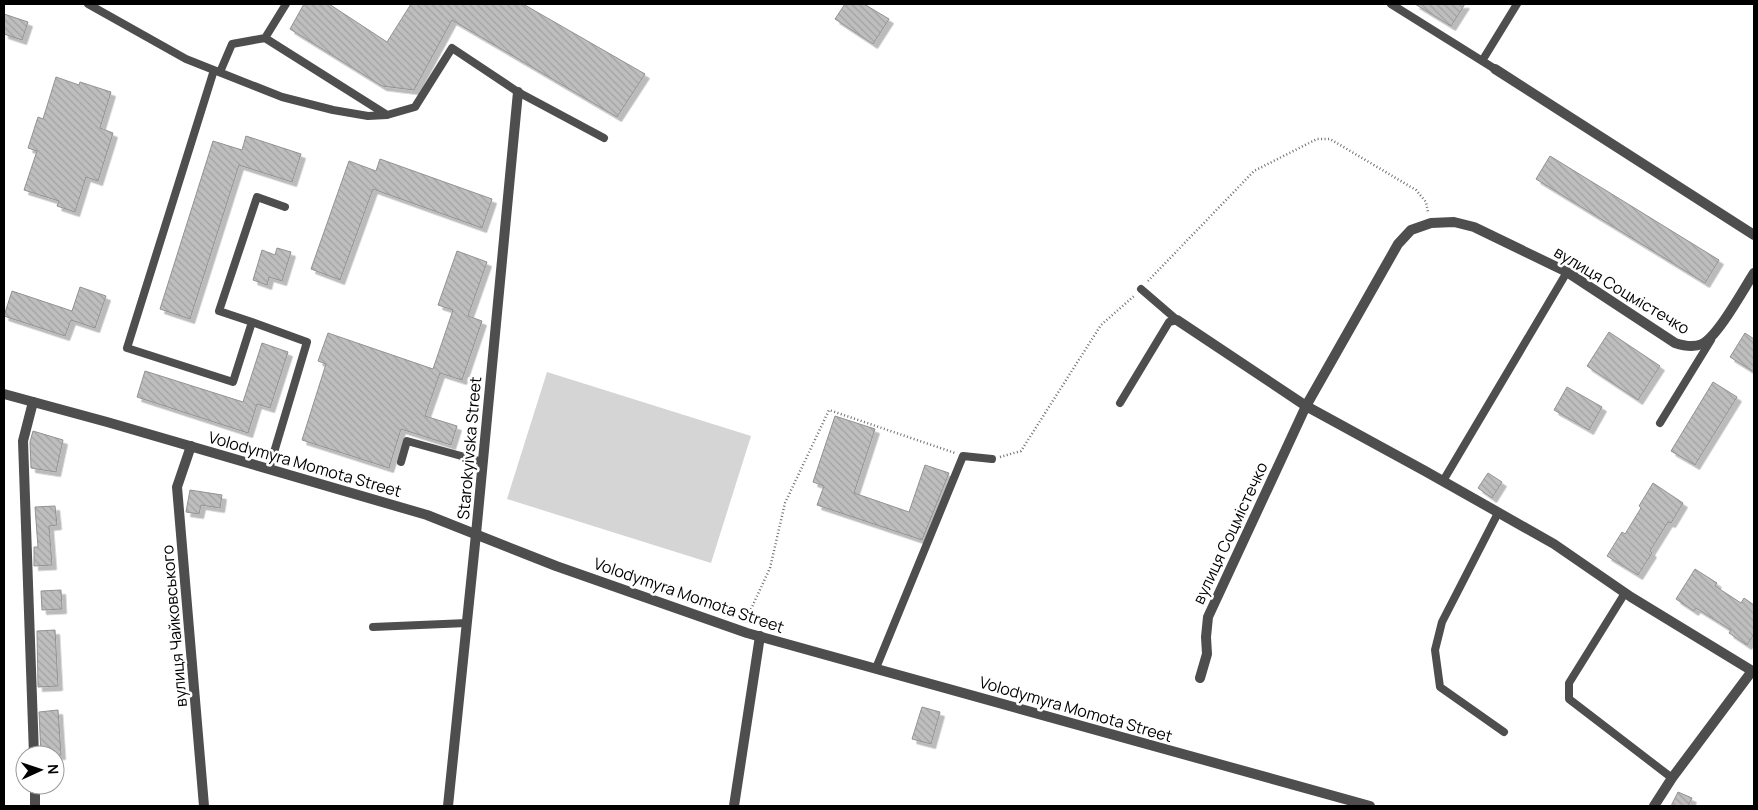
<svg xmlns="http://www.w3.org/2000/svg" width="1758" height="810" font-family="Manrope,sans-serif">
	<style>
		.grass { fill: #d5d5d5 }
		.building { fill: url(#building-back-hatch); stroke: #929292; filter: url(#shadow) }
		.lines { fill: none; stroke-linecap: round; stroke-linejoin: round }
		.path { stroke: #707070; stroke-width: 2.5; stroke-dasharray: 1 2.5; stroke-linecap: butt }
		.service { stroke: #4e4e4e; stroke-width: 8 }
		.minor { stroke: #4e4e4e; stroke-width: 10 }
		.tertiary { stroke: #4e4e4e; stroke-width: 10 }
		.labels { text-anchor: middle; stroke-width: 5; stroke-linejoin: round; paint-order: stroke }
		.street-label { font-size: 16px; fill: #000; stroke: #fff }
	</style>
	<defs>
		<pattern id="building-back-hatch" width="6" height="6" patternUnits="userSpaceOnUse" patternTransform="scale(1.25)"><rect width="6" height="6" fill="#bebebe"/><path d="M-1 5l2 2M0 0l6 6M5-1l2 2" fill="none" stroke="#a2a2a2"/></pattern>
		<filter id="shadow"><feDropShadow dx="4.5" dy="4.5" stdDeviation="0" flood-color="#0004"/></filter>
	</defs>
	<rect width="100%" height="100%" fill="#fff"/>
	<path class="grass" d="M547,372L751,436L711,563L507,499Z"/>
	<path class="building" d="M304,4H329L387,42L411,4H523L645,74L617,117L452,20L414,90L382,86L290,29Z
		M845,4H864L889,19L873,44L835,19Z
		M1415,4H1465L1451,26Z
		M4,14L28,22L22,40L4,34Z
		M56,77L79,85L80,82L111,92L100,128L113,133L98,181L86,177L75,212L57,206L59,201L24,190L37,151L28,148L38,117L43,119Z
		M246,136L301,154L292,182L239,165L190,319L160,309L213,141L242,150Z
		M1550,156L1719,260L1705,283L1536,179Z
		M380,159L492,199L482,228L373,189L340,280L311,269L349,161L376,171Z
		M277,248L291,252L282,281L269,277L267,285L253,280L262,250L275,255Z
		M457,251L487,262L468,316L482,321L462,380L440,373L425,416L457,426L451,445L401,429L389,468L302,440L326,364L318,361L328,333L433,369L453,310L438,305Z
		M80,287L106,296L95,328L71,320L65,336L4,316L12,291L72,311Z
		M1609,332L1660,366L1638,400L1587,366Z
		M1745,333L1754,339V372L1730,357Z
		M262,343L288,352L270,408L257,404L248,433L137,397L145,371L243,402Z
		M1713,382L1737,397L1695,465L1671,451Z
		M1567,387L1602,407L1589,430L1554,410Z
		M835,416L875,429L854,493L909,512L925,465L949,473L922,540L817,505L824,486L813,482Z
		M33,431L63,440L56,472L31,468L30,442Z
		M1488,473L1502,482L1492,498L1478,488Z
		M1653,483L1683,503L1671,523L1668,522L1650,551L1652,553L1638,575L1607,556L1622,532L1625,534L1641,508L1639,506Z
		M190,490L222,495L220,508L201,505L199,514L186,512Z
		M55,506L57,525L49,526L52,565L34,566V547H38L35,507Z
		M1695,569L1717,583L1715,586L1741,603L1744,598L1754,605V634L1747,645L1729,633L1731,630L1696,608L1694,611L1676,599Z
		M61,590L62,609L42,610L41,591Z
		M55,630L58,686L38,687L37,631Z
		M922,707L940,712L931,744L912,739Z
		M58,710L61,755H41L39,712Z
		M1678,792L1692,798L1688,806H1671Z"/>
	<g class="lines">
		<path class="path" d="M1148,281L1254,171L1317,139H1330L1416,190L1426,202L1428,212
			M1000,457L1021,451L1101,325L1134,296
			M745,622L770,568L785,503L829,410L955,453"/>
		<path class="service" d="M88,4L186,59L282,97L333,110L368,116L387,115
			M286,4L265,38L387,115L415,107L452,48L518,92L604,138
			M1391,4L1495,69
			M1482,61L1517,4
			M214,70L127,348L233,382L252,322L307,342L269,469
			M220,72L232,44L265,38
			M1141,289L1177,320
			M252,322L219,311L257,197L285,207
			M1120,403L1169,322L1177,320
			M1660,423L1711,340
			M401,462L407,441L483,462
			M1443,481L1567,272
			M1498,513L1442,622L1435,650L1440,687L1504,732
			M1625,593L1569,683V699L1672,778
			M373,627L467,623
			M876,668L963,456L992,459"/>
		<path class="minor" d="M1495,69L1754,235
			M1177,320L1306,406L1425,471L1554,544L1631,597L1754,672
			M33,402L23,441L34,755
			M191,446L177,487L204,806
			M1200,678L1207,654L1206,637L1208,617L1306,406L1398,244L1411,230L1431,223L1454,222L1474,227L1567,272L1675,343C1684,346 1693,348 1702,344C1718,336 1743,290 1754,273
			M35,785V806
			M448,806L476,534L518,92
			M734,806L760,636
			M1654,806L1672,778L1752,671"/>
		<path class="tertiary" d="M4,394L107,422L427,515L556,566L747,633L1370,806"/>
	</g>
	<g class="labels">
		<g class="street-label">
			<text transform="translate(1622 290) rotate(31)" y="6">вулиця Соцмістечко</text>
			<text transform="translate(469 448) rotate(-85)" y="6">Starokyivska Street</text>
			<text transform="translate(305 464) rotate(16)" y="6">Volodymyra Momota Street</text>
			<text transform="translate(1230 533) rotate(-65)" y="6">вулиця Соцмістечко</text>
			<text transform="translate(689 595) rotate(19)" y="6">Volodymyra Momota Street</text>
			<text transform="translate(174 626) rotate(-95)" y="6">вулиця Чайковського</text>
			<text transform="translate(1076 709) rotate(16)" y="6">Volodymyra Momota Street</text>
		</g>
	</g>
	<rect width="1758" height="810" fill="none" stroke="#000000" stroke-width="10"/>
	<g transform="translate(40 770) rotate(87)"><circle r="24" fill="#ffffff" stroke="#999999"/>
	<path d="M0-4L9 19L0 12L-9 19Z" fill="#000000"/>
	<text y="-8" font-size="14" font-weight="bold" text-anchor="middle" fill="#000000">N</text>
	</g>
</svg>
